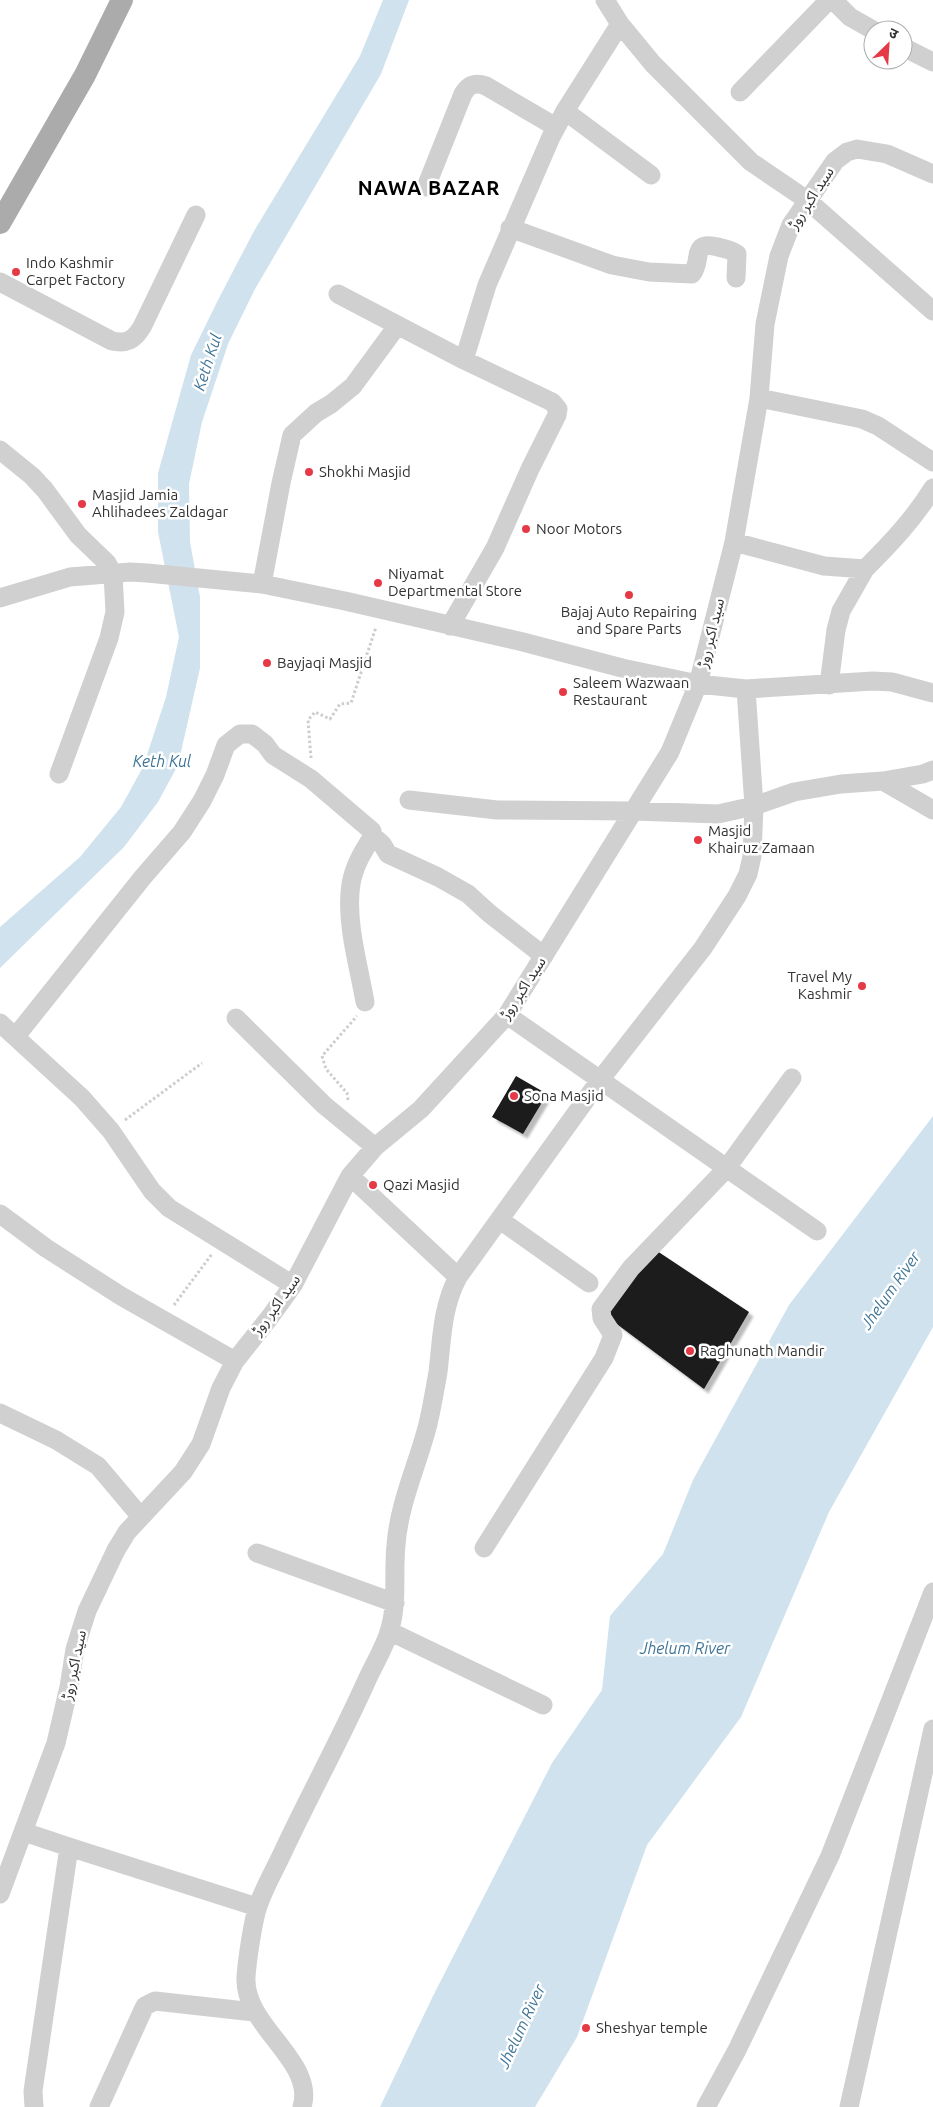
<svg xmlns="http://www.w3.org/2000/svg" width="933" height="2107" font-family="Ubuntu,'Noto Sans Arabic','Noto Sans Devanagari',sans-serif">
	<style>
		.water { fill: #cfe2ee }
		.building { fill: #1a1a1a; filter: url(#shadow) }
		.lines { fill: none; stroke-linecap: round; stroke-linejoin: round }
		.path { stroke: #cdcdcd; stroke-width: 3; stroke-dasharray: 2.5 2.5; stroke-linecap: butt }
		.minor { stroke: #d0d0d0; stroke-width: 19 }
		.major { stroke: #ababab; stroke-width: 22 }
		.poi-dot { fill: #e63946; stroke: #fff; stroke-width: 2 }
		.labels { text-anchor: middle; stroke-width: 5; stroke-linejoin: round; paint-order: stroke }
		.street-label { font-size: 15px; fill: #333; stroke: #fff }
		.poi-label { font-size: 15px; fill: #333; stroke: #fff; text-anchor: start }
		.water-label { font-size: 16px; font-style: italic; fill: #3f7597; stroke: #fff }
		.district-label { font-size: 20px; font-weight: bold; letter-spacing: 1px; fill: #000; stroke: #fff }
	</style>
	<defs>
		<filter id="shadow"><feDropShadow dx="4.5" dy="4.5" stdDeviation="1" flood-color="#0004"/></filter>
	</defs>
	<rect width="100%" height="100%" fill="#fff"/>
	<path class="water" d="M383,0H409L381,74L255,289L228,344L202,422L189,484L190,542L200,597V668L178,765L158,802L124,847L0,968V927L80,857L121,807L143,767L166,697L179,637L158,532V473L191,355L217,302L254,231L360,56Z
		M933,1116V1327L829,1512L741,1717L647,1845L577,2037L535,2107H380L433,1996L552,1763L602,1690L610,1616L663,1554L693,1480L789,1305Z"/>
	<path class="building" d="M516,1076L547,1094L523,1134L492,1117Z
		M651,1247L749,1312L704,1389L602,1313Z"/>
	<g class="lines">
		<path class="path" d="M311,758L308,720L315,712L330,719L340,704L351,703L376,627
			M348,1100L347,1093L326,1069L322,1056L357,1016
			M125,1120L202,1063
			M174,1305L212,1254"/>
		<path class="minor" d="M605,0L620,24L653,64L751,162L807,200L933,311
			M833,0L850,17L873,30
			M903,47L933,62
			M740,92L829,0
			M565,111L651,175
			M426,187L463,94C469,84 475,82 486,86L556,127
			M510,228L612,265L649,272L692,274C703,260 690,240 718,247C724,249 731,249 737,254L736,278
			M0,282L112,341C127,344 134,340 142,327L196,215
			M338,294L464,360L552,402L558,409L557,415L530,469L495,548L450,626
			M464,360L487,285L551,137L565,111L620,24
			M759,398L862,419L878,426L933,462
			M0,450L32,476L45,490L78,535L107,563L113,574L115,612L109,638L59,774
			M734,542L824,566L865,569C891,543 913,520 933,488
			M262,584L281,483L292,435L316,413L331,404L353,386L397,326
			M0,598L70,577L130,572L147,573L262,584L345,601L523,642L622,668L698,684L746,689L873,681L892,682L933,693
			M829,685L836,630L841,611L865,569
			M883,781L933,810
			M409,800L497,810L633,811L718,814L754,806L794,792L841,784L883,781L923,774L933,770
			M365,1002C359,967 345,920 351,884C354,866 363,851 373,836
			M507,1015L817,1231
			M236,1018L324,1105L375,1147
			M0,1023L82,1098L111,1131L152,1191L169,1208L293,1285
			M16,1036L143,877L182,832L202,801L215,775L226,745L240,734H252L265,744L273,755L311,779L372,831L373,836L382,844L388,854L438,877L468,894L490,914L544,956
			M350,1176L458,1277
			M0,1214L46,1248L121,1296L235,1361
			M500,1220L589,1283
			M0,1413L56,1440L98,1466L141,1517
			M484,1548L604,1358L613,1335L602,1318L601,1309L631,1268L726,1169L792,1078
			M257,1553L395,1603
			M389,1631L543,1705
			M24,1832L69,1847L33,2091L34,2107
			M69,1847L257,1907
			M0,1894L56,1743L69,1687L75,1649L87,1611L116,1550L127,1532L183,1472L201,1444L221,1388L235,1361L270,1317L293,1285L350,1176L375,1147L421,1109L507,1015L670,752L698,684L734,542L759,398L765,324L779,256L791,225L835,161L847,152L857,149L887,154L933,174
			M99,2107L143,2010L145,2006L155,2001L254,2012
			M302,2107C316,2061 243,2026 246,1977C247,1961 253,1920 258,1906C264,1888 274,1871 282,1854C309,1796 340,1740 366,1682C374,1664 385,1647 390,1629C398,1600 393,1573 396,1545C399,1503 418,1464 428,1424C432,1407 435,1389 438,1372C442,1338 442,1307 458,1277L600,1080L703,948L737,896L748,874L752,856L754,806L746,689
			M706,2107L737,2050L830,1856L933,1592
			M849,2107L933,1729"/>
		<path class="major" d="M0,223L85,75L122,0"/>
	</g>
	<g class="poi-dot">
		<circle cx="16" cy="272" r="5"/>
		<circle cx="309" cy="472" r="5"/>
		<circle cx="82" cy="504" r="5"/>
		<circle cx="526" cy="529" r="5"/>
		<circle cx="378" cy="583" r="5"/>
		<circle cx="629" cy="595" r="5"/>
		<circle cx="267" cy="663" r="5"/>
		<circle cx="563" cy="692" r="5"/>
		<circle cx="698" cy="840" r="5"/>
		<circle cx="862" cy="986" r="5"/>
		<circle cx="514" cy="1096" r="5"/>
		<circle cx="373" cy="1185" r="5"/>
		<circle cx="690" cy="1351" r="5"/>
		<circle cx="586" cy="2028" r="5"/>
	</g>
	<g class="labels">
		<g class="street-label">
			<text transform="translate(811 198) rotate(-57)" y="5">سید اکبر روڑ</text>
			<text transform="translate(711 633) rotate(-76)" y="5">سید اکبر روڑ</text>
			<text transform="translate(523 988) rotate(-57)" y="5">سید اکبر روڑ</text>
			<text transform="translate(276 1305) rotate(-54)" y="5">سید اکبر روڑ</text>
			<text transform="translate(74 1665) rotate(-78)" y="5">سید اکبر روڑ</text>
		</g>
		<g class="poi-label">
			<text x="26" y="268">Indo Kashmir<tspan x="26" dy="17">Carpet Factory</tspan></text>
			<text x="319" y="477">Shokhi Masjid</text>
			<text x="92" y="500">Masjid Jamia<tspan x="92" dy="17">Ahlihadees Zaldagar</tspan></text>
			<text x="536" y="534">Noor Motors</text>
			<text x="388" y="579">Niyamat<tspan x="388" dy="17">Departmental Store</tspan></text>
			<text x="629" y="617" text-anchor="middle">Bajaj Auto Repairing<tspan x="629" dy="17">and Spare Parts</tspan></text>
			<text x="277" y="668">Bayjaqi Masjid</text>
			<text x="573" y="688">Saleem Wazwaan<tspan x="573" dy="17">Restaurant</tspan></text>
			<text x="708" y="836">Masjid<tspan x="708" dy="17">Khairuz Zamaan</tspan></text>
			<text x="852" y="982" text-anchor="end">Travel My<tspan x="852" dy="17">Kashmir</tspan></text>
			<text x="524" y="1101">Sona Masjid</text>
			<text x="383" y="1190">Qazi Masjid</text>
			<text x="700" y="1356">Raghunath Mandir</text>
			<text x="596" y="2033">Sheshyar temple</text>
		</g>
		<g class="water-label">
			<text transform="translate(207 362) rotate(-72)" y="6">Keth Kul</text>
			<text x="162" y="767">Keth Kul</text>
			<text transform="translate(890 1290) rotate(-55)" y="6">Jhelum River</text>
			<text x="685" y="1654">Jhelum River</text>
			<text transform="translate(521 2026) rotate(-65)" y="6">Jhelum River</text>
		</g>
		<g class="district-label">
			<text x="429" y="195">NAWA BAZAR</text>
		</g>
	</g>
	<g transform="translate(888 45) rotate(25)"><circle r="24" fill="#ffffff" stroke="#adadad"/>
	<path d="M0-4L9 19L0 12L-9 19Z" fill="#e63946"/>
	<text y="-8" font-size="14" font-weight="bold" text-anchor="middle" fill="#333333">उ</text>
	</g>
</svg>
